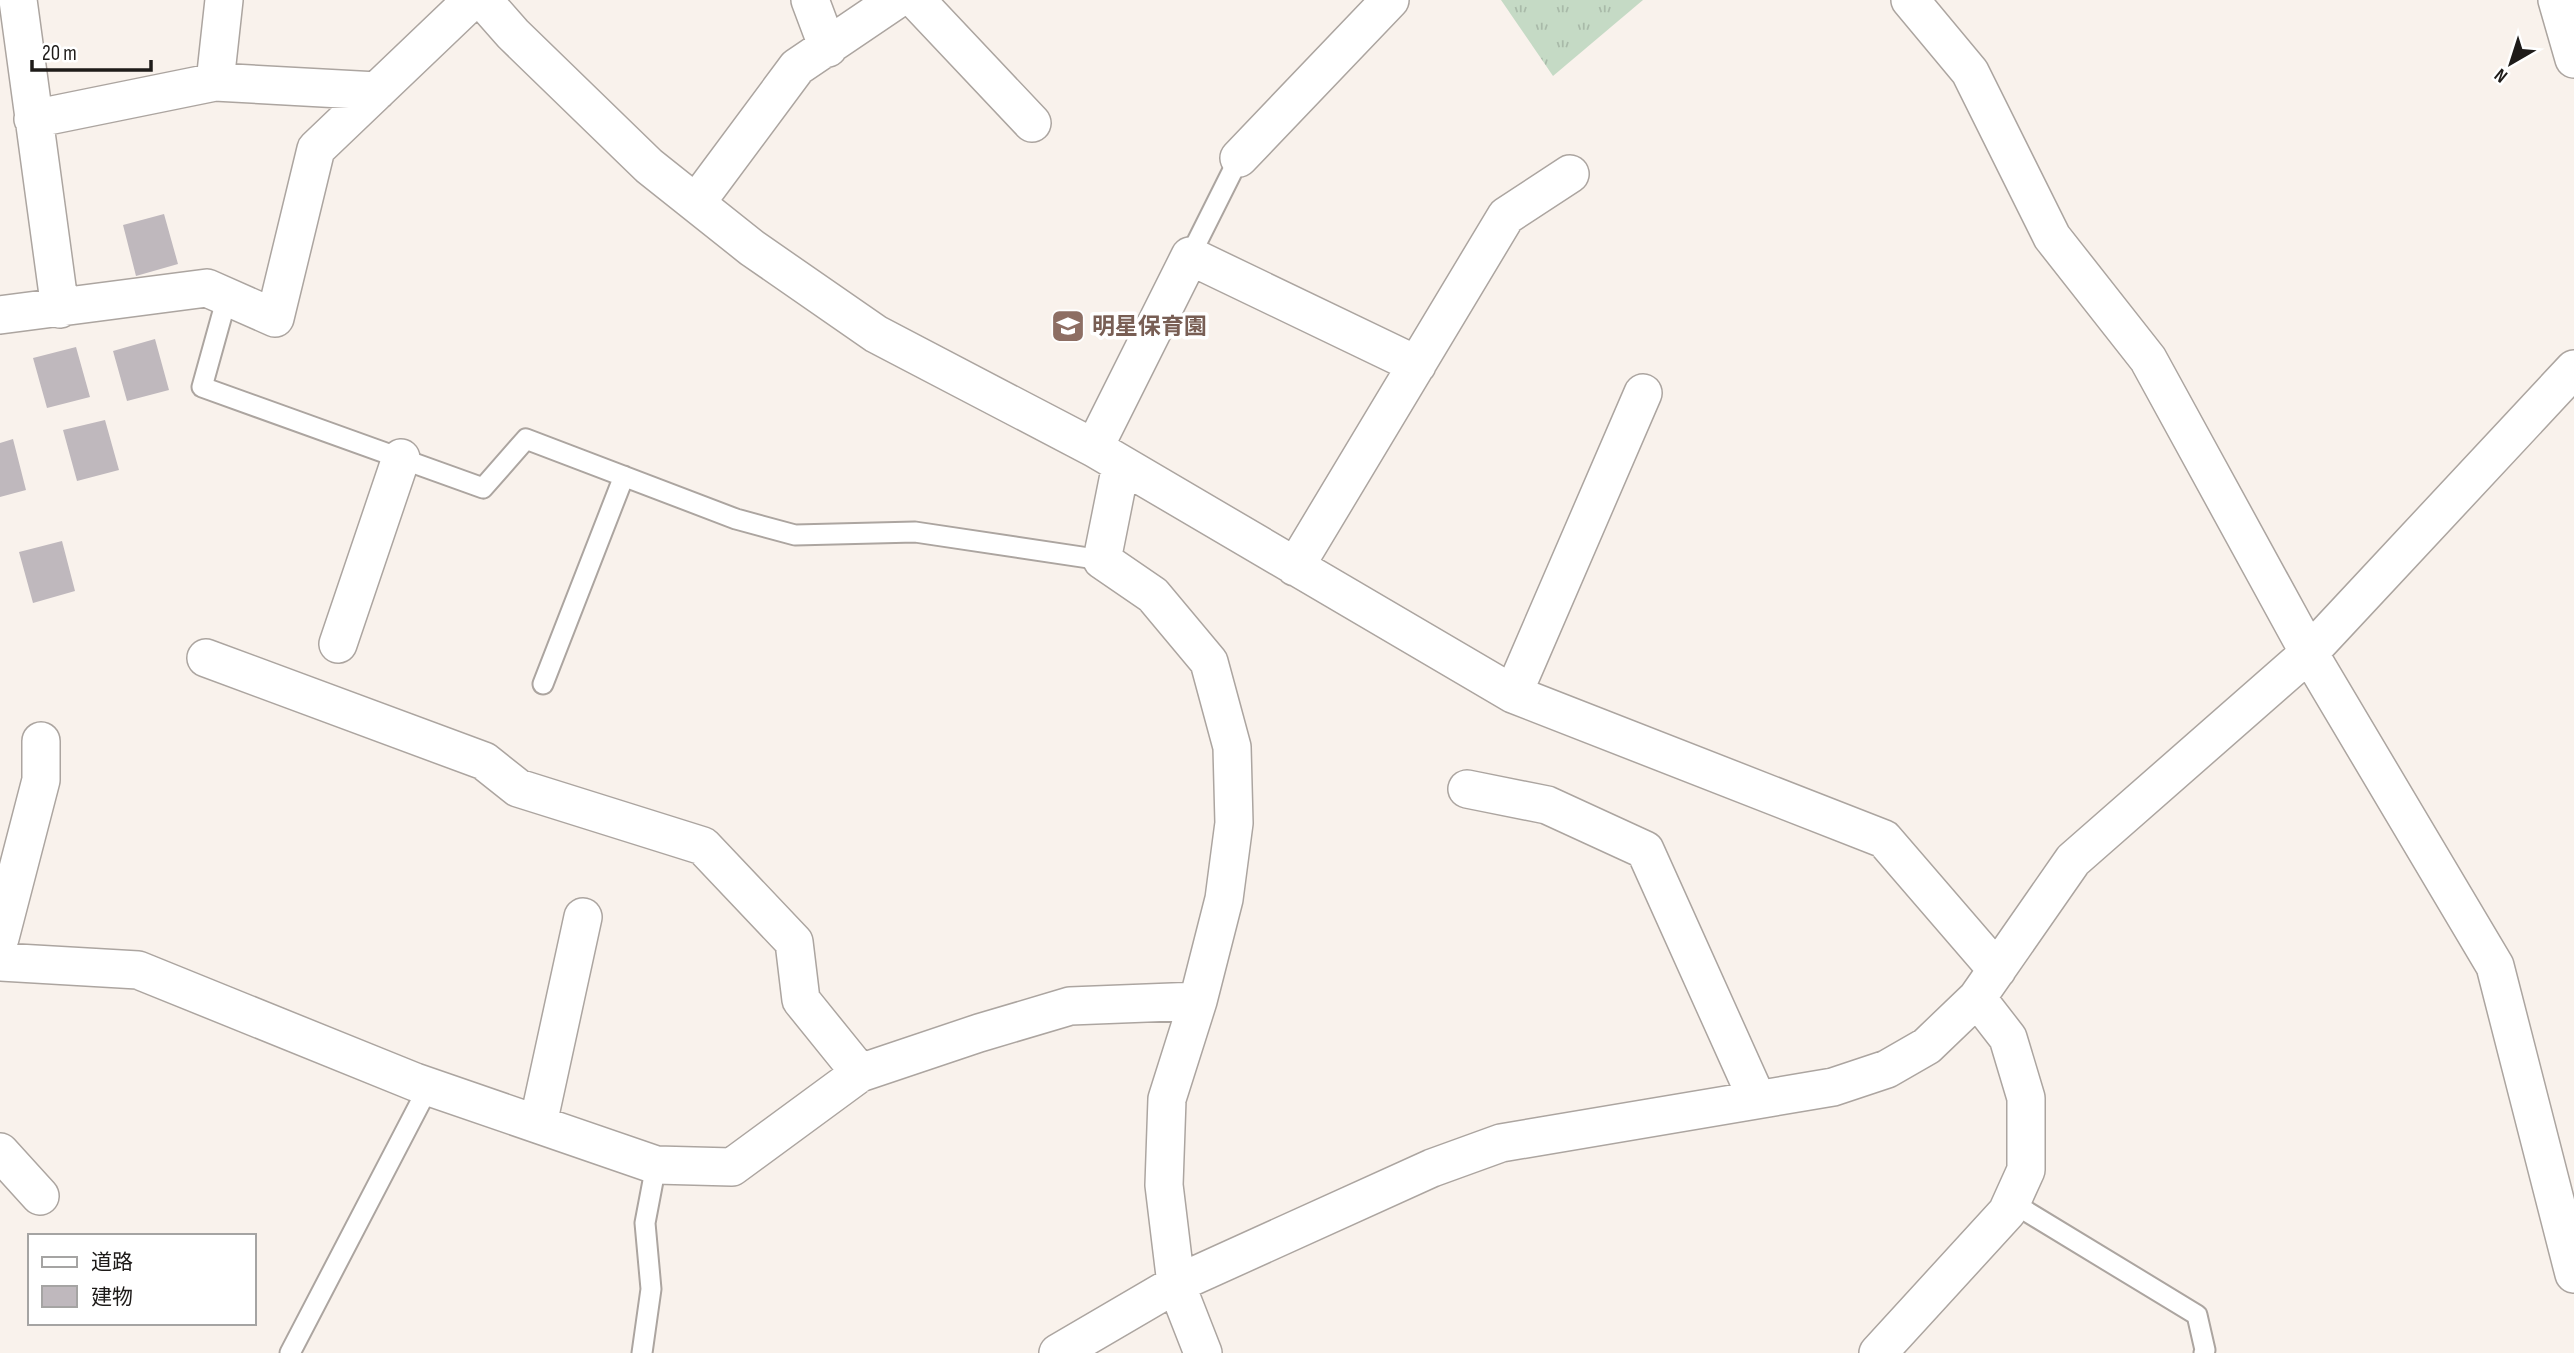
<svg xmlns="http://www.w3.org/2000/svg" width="2574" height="1353" font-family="'Sofia Sans Condensed','Noto Sans JP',sans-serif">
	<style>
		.grass { fill: url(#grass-tufts) }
		.building { fill: #bfb8bd }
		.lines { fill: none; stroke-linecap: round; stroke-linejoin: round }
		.lane-casing { stroke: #aca5a0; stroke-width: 23 }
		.street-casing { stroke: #aca5a0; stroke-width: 40 }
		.lane { stroke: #fff; stroke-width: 19 }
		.street { stroke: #fff; stroke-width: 37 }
		.labels { text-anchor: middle; stroke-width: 7; stroke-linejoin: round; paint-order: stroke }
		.education-label { font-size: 23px; font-weight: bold; fill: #785e54; stroke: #fff; text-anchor: start }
	</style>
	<defs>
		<pattern id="grass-tufts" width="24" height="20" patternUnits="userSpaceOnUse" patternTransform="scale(1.75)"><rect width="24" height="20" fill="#c5dac5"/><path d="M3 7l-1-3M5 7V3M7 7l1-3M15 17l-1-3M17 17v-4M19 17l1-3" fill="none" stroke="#a9baa9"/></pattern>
	</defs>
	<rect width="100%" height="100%" fill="#f9f2ec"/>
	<path class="grass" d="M1501,0H1643L1553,76Z"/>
	<path class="building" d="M164,214L178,264L136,276L123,225Z
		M155,339L169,390L127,401L113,351Z
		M76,347L90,397L47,408L33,358Z
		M105,420L119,470L77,481L63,430Z
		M13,439L26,490L0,497V443Z
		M62,541L75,591L33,603L19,552Z"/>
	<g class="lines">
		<g class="lane-casing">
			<path id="lane" d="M1190,256L1239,158
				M227,297L202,387L483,488L526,439L736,519L795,535L915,532L1102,560
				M543,684L624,476
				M2011,1202L2197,1315L2205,1350L2204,1353
				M290,1353L429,1086
				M642,1353L651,1289L645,1223L656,1165"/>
		</g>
		<g class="street-casing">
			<path id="street" d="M18,0L60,309
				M483,0L513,34L649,166L752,248L876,334L1094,448L1513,694L1884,839L1997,970
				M810,0L828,48
				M916,0L1032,123
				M1910,0L1970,72L2052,237L2148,359L2309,653L2495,966L2574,1274
				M2557,0L2574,59
				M215,82L377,91
				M33,119L215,82L224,0
				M1239,158L1390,0
				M696,203L797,67L896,0
				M0,315L207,288L275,318L316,149L472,0
				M1094,448L1190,256L1417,365
				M1121,465L1102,560L1153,595L1209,662L1232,747L1234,823L1224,899L1198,1001L1167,1099L1164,1185L1176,1284L1203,1353
				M1295,567L1506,216L1570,174
				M338,644L401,458
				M206,658L484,761L518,788L703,846L794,942L801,1000L860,1073
				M1513,694L1643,393
				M1467,789L1547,805L1645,850L1757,1099
				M0,938L41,780V741
				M0,962L138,970L415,1082L656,1165L732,1167L860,1073L979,1033L1070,1006L1198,1001
				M538,1124L583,917
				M0,1152L40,1196
				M1058,1353L1176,1284L1432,1168L1501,1143L1833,1087L1887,1069L1927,1046L1977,998L2073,860L2309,653L2574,369
				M1878,1353L2007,1212L2026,1170V1098L2008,1038L1977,998"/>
		</g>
		<use href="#lane" class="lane"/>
		<use href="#street" class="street"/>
	</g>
	<defs>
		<g id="school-square" transform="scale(1.75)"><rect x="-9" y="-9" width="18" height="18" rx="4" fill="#8d6e63" stroke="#fff"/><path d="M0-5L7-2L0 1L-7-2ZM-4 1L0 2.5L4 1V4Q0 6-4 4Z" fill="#fff"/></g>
	</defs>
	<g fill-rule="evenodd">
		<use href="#school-square" x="1068" y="326"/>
	</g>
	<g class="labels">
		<g class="education-label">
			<text x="1092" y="334">明星保育園</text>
		</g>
	</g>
	<rect x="28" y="1234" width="228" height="91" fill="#ffffff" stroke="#a5a4a3" stroke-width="2"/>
	<rect x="42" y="1257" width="35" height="10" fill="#ffffff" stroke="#a5a4a3" stroke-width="2"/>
	<text x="91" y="1269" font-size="21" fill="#1e1b19">道路</text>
	<rect x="42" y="1286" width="35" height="21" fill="#bfb8bd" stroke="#a5a4a3" stroke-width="2"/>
	<text x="91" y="1304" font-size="21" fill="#1e1b19">建物</text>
	<g transform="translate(2511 63) rotate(219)" stroke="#ffffff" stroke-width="5" paint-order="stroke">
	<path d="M0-5L12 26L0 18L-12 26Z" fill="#1e1b19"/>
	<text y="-10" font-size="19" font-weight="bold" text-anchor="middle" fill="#1e1b19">N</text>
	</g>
	<path d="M32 60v10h119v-10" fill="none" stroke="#1e1b19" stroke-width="3.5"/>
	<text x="42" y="60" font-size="21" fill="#1e1b19" stroke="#ffffff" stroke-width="5" paint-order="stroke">20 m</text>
</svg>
